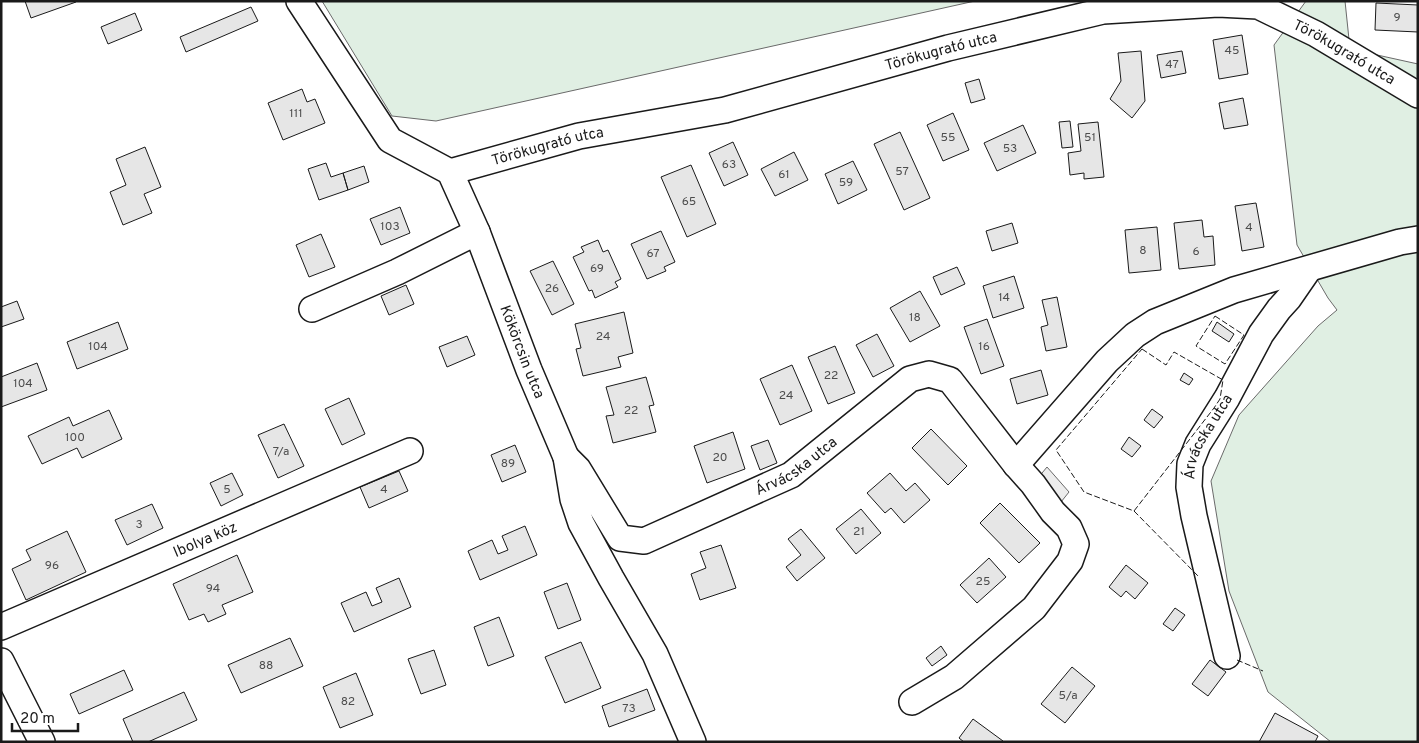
<svg xmlns="http://www.w3.org/2000/svg" width="1419" height="743" font-family="Overpass,sans-serif">
	<style>
		.green { fill: #e0efe3; stroke: #6a6a6a }
		.parking { fill: #ededed; stroke: #6a6a6a }
		.building { fill: #e6e6e6; stroke: #1a1a1a }
		.lines { fill: none; stroke-linecap: round; stroke-linejoin: round }
		.minor-casing { stroke: #1a1a1a; stroke-width: 28 }
		.minor { stroke: #fff; stroke-width: 25 }
		.fence { stroke: #1a1a1a; stroke-width: 1; stroke-dasharray: 6 2.5; stroke-linecap: butt }
		.labels { text-anchor: middle; stroke-width: 4; stroke-linejoin: round; paint-order: stroke }
		.number-label { font-size: 12px; fill: #4d4d4d }
		.street-label { font-size: 15px; fill: #1a1a1a; stroke: #fff }
	</style>
	<rect width="100%" height="100%" fill="#fff"/>
	<path class="green" d="M322,1H975L436,121L392,116Z
		M1306,1H1345L1350,49L1418,64V742H1331L1268,692L1229,591L1211,481L1239,415L1318,326L1337,310L1328,298L1297,245L1274,45Z"/>
	<path class="parking" d="M1047,467L1069,492L1053,512L1033,484Z"/>
	<path class="building" d="M25,1H76V2L31,18Z
		M1376,3L1418,5V32L1375,30Z
		M251,7L258,21L186,52L180,37Z
		M135,13L142,30L108,44L101,27Z
		M1242,35L1248,74L1219,79L1213,40Z
		M1141,51L1145,101L1132,118L1110,99L1121,81L1118,53Z
		M1182,51L1186,73L1161,78L1157,55Z
		M979,79L985,99L971,103L965,83Z
		M302,89L307,102L315,99L325,123L283,140L268,103Z
		M1243,98L1248,125L1224,129L1219,103Z
		M953,113L969,150L943,161L927,125Z
		M1070,121L1073,147L1062,148L1059,122Z
		M1098,122L1104,177L1084,179V173L1070,175L1068,153L1081,151L1078,124Z
		M1023,125L1036,153L997,171L984,143Z
		M900,132L930,198L904,210L874,144Z
		M733,142L748,175L724,186L709,153Z
		M145,147L161,187L144,194L152,213L123,225L110,192L126,185L116,159Z
		M794,152L808,180L775,196L761,169Z
		M853,161L867,190L838,204L825,174Z
		M326,163L331,177L343,173L348,190L319,200L308,169Z
		M691,165L716,224L687,237L661,177Z
		M364,166L369,182L348,190L343,173Z
		M1256,203L1264,247L1242,251L1235,206Z
		M400,207L410,233L381,245L370,219Z
		M1202,220L1204,237L1213,236L1215,265L1179,269L1174,223Z
		M1012,223L1018,243L992,251L986,231Z
		M1157,227L1161,270L1129,273L1125,230Z
		M661,231L675,262L664,267L666,271L647,279L631,244Z
		M321,234L335,267L309,277L296,245Z
		M598,240L603,252L608,250L621,279L615,282L618,287L595,298L592,290L589,291L573,257L584,252L581,247Z
		M553,261L574,304L552,315L530,271Z
		M957,267L965,284L941,295L933,277Z
		M1014,276L1024,308L993,318L983,286Z
		M406,285L414,304L389,315L381,296Z
		M920,291L940,326L910,342L890,308Z
		M1057,297L1067,347L1046,351L1041,327L1048,325L1042,300Z
		M17,301L24,319L1,327V307Z
		M624,312L633,353L618,357L621,367L583,376L576,349L581,348L575,324Z
		M987,319L1004,366L981,374L964,327Z
		M118,322L128,349L77,369L67,342Z
		M1217,322L1234,334L1229,342L1212,331Z
		M877,334L894,366L873,377L856,345Z
		M467,336L475,355L447,367L439,347Z
		M835,346L855,393L828,404L808,357Z
		M37,363L47,390L1,407V377Z
		M792,365L812,411L780,425L760,379Z
		M1041,370L1048,395L1017,404L1010,379Z
		M1184,373L1193,379L1189,385L1180,380Z
		M646,377L654,405L649,406L656,432L613,443L606,416L614,415L606,387Z
		M349,398L365,434L342,445L325,409Z
		M1152,409L1163,417L1154,428L1144,420Z
		M109,410L122,439L82,458L77,448L42,464L28,436L69,417L73,426Z
		M284,424L304,466L278,478L258,435Z
		M931,429L967,466L948,485L912,448Z
		M733,432L745,469L707,483L694,446Z
		M1129,437L1141,446L1132,457L1121,449Z
		M768,440L777,463L760,470L751,446Z
		M515,445L526,472L502,482L491,455Z
		M399,471L408,491L369,508L360,487Z
		M232,473L243,495L221,506L210,483Z
		M890,473L906,491L915,483L930,500L904,523L891,508L885,513L867,493Z
		M1000,503L1040,543L1019,563L980,523Z
		M152,504L163,528L127,545L115,520Z
		M861,509L881,533L856,554L836,529Z
		M525,526L537,555L480,580L468,551L492,540L498,554L508,550L502,536Z
		M801,529L825,558L797,581L786,567L801,555L788,539Z
		M67,531L86,572L26,600L12,569L31,560L26,550Z
		M721,545L736,588L700,600L691,574L706,568L700,552Z
		M237,555L253,592L222,605L226,614L208,622L204,614L189,620L173,584Z
		M989,558L1006,577L977,603L960,585Z
		M1126,565L1148,583L1135,599L1126,591L1121,597L1109,587Z
		M399,578L411,607L354,632L341,603L366,592L372,606L382,602L376,588Z
		M567,583L581,620L558,629L544,592Z
		M1175,608L1185,615L1173,631L1163,624Z
		M499,617L514,656L488,666L474,627Z
		M290,638L303,666L241,693L228,665Z
		M581,642L601,688L565,703L545,657Z
		M941,646L947,655L932,666L926,658Z
		M434,650L446,685L421,694L408,659Z
		M1210,660L1226,672L1208,696L1192,684Z
		M1072,667L1095,686L1065,723L1041,704Z
		M124,670L133,690L79,714L70,694Z
		M356,673L373,715L340,728L323,687Z
		M647,689L655,710L609,727L602,706Z
		M184,692L197,720L148,742H133L123,719Z
		M1275,713L1318,736L1315,742H1259Z
		M973,719L1003,741L1002,742H964L959,738Z"/>
	<g class="lines">
		<g class="minor-casing">
			<g id="minor">
				<path id="s1" d="M299,1L390,140L450,172L477,232L529,370L566,457L573,499L581,523L611,578L655,654L693,742"/>
				<path id="s2" d="M450,172L579,136L725,110L948,48L1103,11L1218,4L1258,6L1316,34L1418,95"/>
				<path d="M312,309L397,272L477,232"/>
				<path id="s3" d="M566,457L578,469L620,538L644,541L791,475L910,379L929,374L950,380L1016,465L1033,484L1053,512L1069,528L1076,544L1070,561L1034,608L954,677L912,702"/>
				<path d="M1016,465L1107,361L1135,335L1155,322L1234,290L1400,242L1418,239"/>
				<path id="s4" d="M1,627L410,451"/>
				<path id="s5" d="M1227,656L1194,516L1189,487L1190,464L1198,444L1227,398L1261,334L1279,309L1289,298L1309,269"/>
				<path d="M1,661L42,742"/>
			</g>
		</g>
		<use href="#minor" class="minor"/>
		<path class="fence" d="M1215,316L1244,335L1225,364L1196,346Z
			M1142,349L1166,365L1174,352L1223,380L1220,399L1214,408L1134,511L1084,492L1056,450Z
			M1134,511L1199,577
			M1237,660L1263,671"/>
	</g>
	<g class="labels">
		<g class="number-label">
			<text x="1397" y="21">9</text>
			<text x="1232" y="54">45</text>
			<text x="1172" y="68">47</text>
			<text x="296" y="117">111</text>
			<text x="948" y="141">55</text>
			<text x="1090" y="141">51</text>
			<text x="1010" y="152">53</text>
			<text x="729" y="168">63</text>
			<text x="902" y="175">57</text>
			<text x="784" y="178">61</text>
			<text x="846" y="186">59</text>
			<text x="689" y="205">65</text>
			<text x="390" y="230">103</text>
			<text x="1249" y="231">4</text>
			<text x="1143" y="254">8</text>
			<text x="1196" y="255">6</text>
			<text x="653" y="257">67</text>
			<text x="597" y="272">69</text>
			<text x="552" y="292">26</text>
			<text x="1004" y="301">14</text>
			<text x="915" y="321">18</text>
			<text x="603" y="340">24</text>
			<text x="98" y="350">104</text>
			<text x="984" y="350">16</text>
			<text x="831" y="379">22</text>
			<text x="23" y="387">104</text>
			<text x="786" y="399">24</text>
			<text x="631" y="414">22</text>
			<text x="75" y="441">100</text>
			<text x="281" y="455">7/a</text>
			<text x="720" y="461">20</text>
			<text x="508" y="467">89</text>
			<text x="227" y="493">5</text>
			<text x="384" y="493">4</text>
			<text x="139" y="528">3</text>
			<text x="859" y="535">21</text>
			<text x="52" y="569">96</text>
			<text x="983" y="585">25</text>
			<text x="213" y="592">94</text>
			<text x="266" y="669">88</text>
			<text x="1068" y="699">5/a</text>
			<text x="348" y="705">82</text>
			<text x="629" y="712">73</text>
		</g>
		<g class="street-label">
			<text dy="5" stroke="none"><textPath href="#s2" startOffset="506">Törökugrató utca</textPath></text>
			<text dy="5" stroke="none"><textPath href="#s2" startOffset="926">Törökugrató utca</textPath></text>
			<text dy="5" stroke="none"><textPath href="#s2" startOffset="101">Törökugrató utca</textPath></text>
			<text dy="5" stroke="none"><textPath href="#s1" startOffset="428">Kökörcsin utca</textPath></text>
			<text dy="5" stroke="none"><textPath href="#s5" startOffset="228">Árvácska utca</textPath></text>
			<text dy="5" stroke="none"><textPath href="#s3" startOffset="292">Árvácska utca</textPath></text>
			<text dy="5" stroke="none"><textPath href="#s4" startOffset="222">Ibolya köz</textPath></text>
		</g>
	</g>
	<rect width="1419" height="743" fill="none" stroke="#1a1a1a" stroke-width="5"/>
	<path d="M12 723v8h66v-8" fill="none" stroke="#1a1a1a" stroke-width="2.5"/>
	<text x="20" y="723" font-size="15" fill="#1a1a1a" stroke="#ffffff" stroke-width="4" paint-order="stroke">20 m</text>
</svg>
